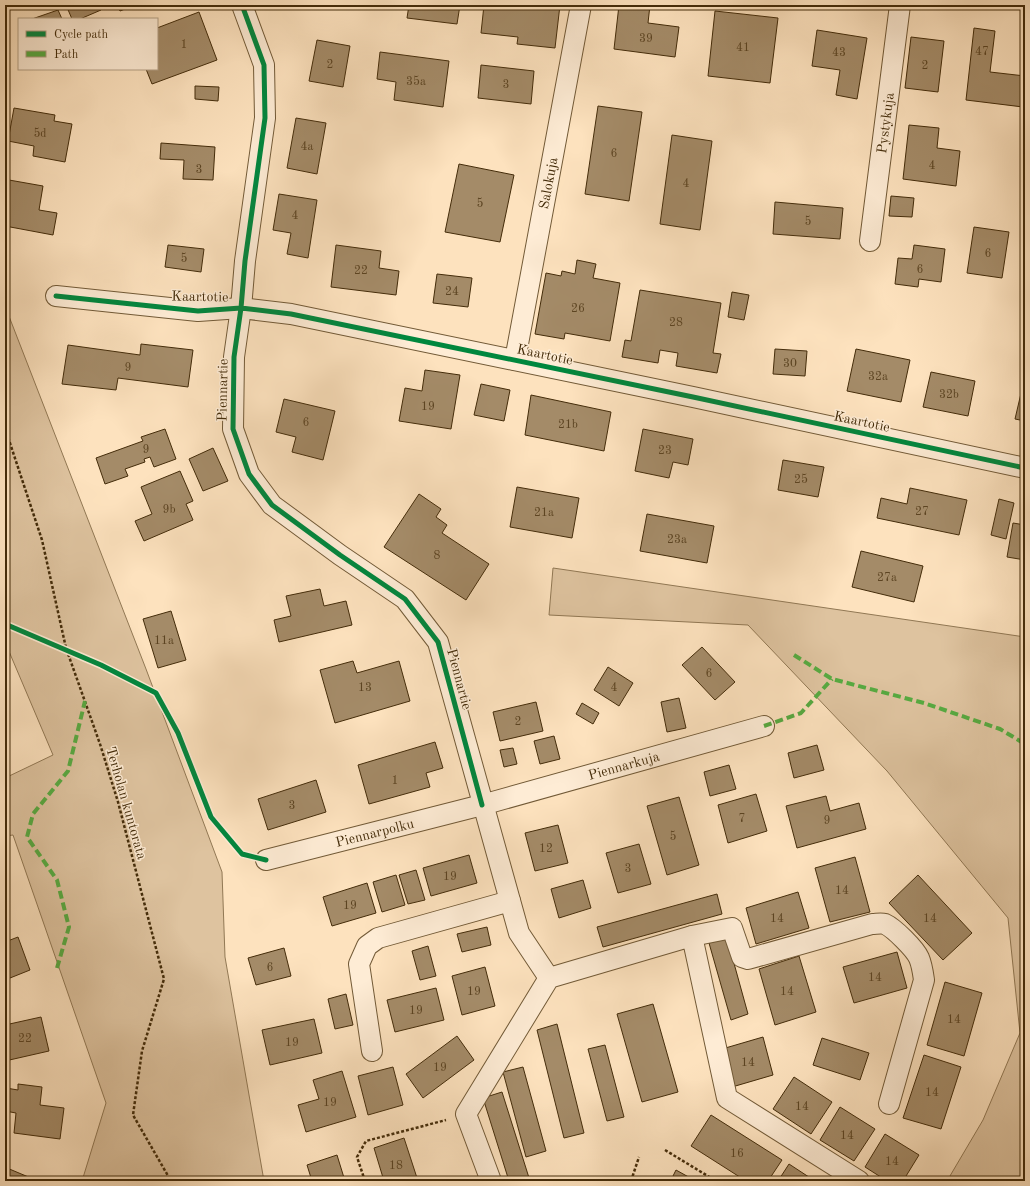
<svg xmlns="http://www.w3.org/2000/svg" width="1030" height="1186" font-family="'Old Standard TT',serif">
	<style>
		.green { fill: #dec39f; stroke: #917854 }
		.building { fill: #a48b68; stroke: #442c0a }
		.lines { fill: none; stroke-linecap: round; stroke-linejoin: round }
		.minor-casing { stroke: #725a37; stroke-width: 22 }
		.path { stroke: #442c0a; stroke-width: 2.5; stroke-dasharray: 3 2; stroke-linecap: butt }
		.minor { stroke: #feecd5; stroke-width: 20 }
		.quiet { stroke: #56ab41; stroke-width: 4; stroke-dasharray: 8 4; stroke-linecap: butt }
		.cycleway-casing { stroke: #feecd5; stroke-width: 8 }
		.cycleway { stroke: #00873e; stroke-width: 5 }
		.labels { text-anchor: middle; stroke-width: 3; stroke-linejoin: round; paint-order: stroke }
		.number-label { font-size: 12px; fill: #5c4422 }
		.street-label { font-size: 14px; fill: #442c0a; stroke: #feecd5 }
	</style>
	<rect width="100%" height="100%" fill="#fde2be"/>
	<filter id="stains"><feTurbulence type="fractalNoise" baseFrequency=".005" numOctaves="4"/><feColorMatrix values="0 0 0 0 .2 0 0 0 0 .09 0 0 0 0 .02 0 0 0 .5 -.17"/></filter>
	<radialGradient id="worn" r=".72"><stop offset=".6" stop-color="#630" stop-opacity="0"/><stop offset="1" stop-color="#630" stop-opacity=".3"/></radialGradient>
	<path class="green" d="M5,306L146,669L222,872L225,957L264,1181H82L106,1103L13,835L5,836V778L53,755L5,642Z
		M553,568L1025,637V1181H947L983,1120L1020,1033L1008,918L887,771L748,625L549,615Z"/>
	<path class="building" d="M66,5H99L101,10L80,19H72Z
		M117,5H135L120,11Z
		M409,5H460L457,24L407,18Z
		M484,5H560L555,48L517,44L518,37L481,33Z
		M619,5H650L648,23L679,27L675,57L614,49Z
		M58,10L62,19H32Z
		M715,11L778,18L770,83L708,76Z
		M199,12L217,60L152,84L146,69H157V28Z
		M974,28L995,31L990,72L1025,76L1023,107L966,100Z
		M817,30L867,38L857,99L836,95L840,70L812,66Z
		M911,37L944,41L938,92L905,88Z
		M317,40L350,46L343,87L309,81Z
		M380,52L449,61L443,107L394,100L396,82L377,79Z
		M481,65L534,71L531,104L478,98Z
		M195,86L219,87L218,101L195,99Z
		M598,106L642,112L629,201L585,194Z
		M14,108L55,115L54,121L72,124L65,162L33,156L34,146L8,141Z
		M296,118L326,123L317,174L287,168Z
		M909,125L939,128L937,148L960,151L956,186L903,179Z
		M672,135L712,141L700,230L660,224Z
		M161,143L215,147L213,180L183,179L184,160L160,159Z
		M459,164L514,175L500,242L445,232Z
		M9,180L43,186L39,210L57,213L53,235L5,226V206Z
		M279,194L317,200L308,258L287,254L291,233L273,230Z
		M891,196L914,198L912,217L889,216Z
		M775,202L843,208L840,239L773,234Z
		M974,227L1009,232L1002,278L967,273Z
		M168,245L204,249L201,272L165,267Z
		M336,245L381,251L379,268L399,271L396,295L331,287Z
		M914,245L945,249L941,282L919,279L918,287L895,284L898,258L912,259Z
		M577,260L596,264L593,278L620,283L610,341L565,333L564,339L535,334L546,273L561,276L562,271L575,274Z
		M437,274L472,278L468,307L433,303Z
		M640,290L721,303L713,353L721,354L717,373L676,366L678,353L660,350L658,363L622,357L625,340L631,341Z
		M732,292L749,295L744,320L728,317Z
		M141,344L193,350L188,387L118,378L116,390L62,384L68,345L140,355Z
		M775,349L807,351L805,376L773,374Z
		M856,349L910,360L901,402L847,391Z
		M425,370L460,375L451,429L399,421L405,388L422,391Z
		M931,372L975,381L968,416L923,407Z
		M481,384L510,390L504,421L474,415Z
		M1022,389H1025V421L1015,419Z
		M531,395L611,412L604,451L525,435Z
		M284,399L335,411L323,460L292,452L296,437L276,432Z
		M165,429L176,459L154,467L150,457L144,459L145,462L125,469L128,476L105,484L96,458L143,441L141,437Z
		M643,429L693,439L688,465L673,462L669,478L635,471Z
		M213,448L228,481L203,491L189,459Z
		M783,460L824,467L818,497L778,490Z
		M180,471L193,501L186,504L193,520L144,541L135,521L152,514L141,487Z
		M517,487L579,498L572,538L510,527Z
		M910,488L967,500L959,535L877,518L881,498L907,504Z
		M419,494L441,509L436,517L447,525L442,533L489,564L466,600L384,547Z
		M999,499L1014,503L1006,539L991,535Z
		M647,514L714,526L707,563L640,551Z
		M1013,523L1025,525V560L1007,557Z
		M861,551L923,566L914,602L852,587Z
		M320,589L324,606L346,601L352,625L279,642L274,620L291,616L286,596Z
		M171,611L186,660L158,668L143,619Z
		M702,647L735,682L715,700L682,665Z
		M353,661L357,673L399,661L410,701L335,723L320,670Z
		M608,667L633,683L619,706L594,690Z
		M679,698L686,728L667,732L661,702Z
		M536,702L543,731L500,741L493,712Z
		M582,703L599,713L593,724L576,714Z
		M554,736L560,759L540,764L534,741Z
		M435,742L443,768L426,773L430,787L369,804L358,765Z
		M817,745L824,770L794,778L788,753Z
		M513,748L517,764L504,767L500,750Z
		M729,765L736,789L710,796L704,772Z
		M316,780L326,812L268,830L258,799Z
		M756,794L767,831L728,843L718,805Z
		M826,796L830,811L859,803L866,829L797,848L786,806Z
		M679,797L699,865L667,875L647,806Z
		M558,825L568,863L535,871L525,833Z
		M639,844L651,884L618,893L606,853Z
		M469,855L477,883L431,896L423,868Z
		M855,857L870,912L830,922L815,868Z
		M416,870L425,900L408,904L399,875Z
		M396,875L405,905L382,912L373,882Z
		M918,875L972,933L943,960L889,903Z
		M583,880L591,908L559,918L551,889Z
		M367,883L376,913L332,926L323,897Z
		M798,892L809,928L756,944L746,908Z
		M717,894L722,914L603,947L597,927Z
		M487,927L491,945L462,952L457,934Z
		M18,937L30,970L5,980V942Z
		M727,938L748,1014L731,1020L709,943Z
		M428,946L436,976L420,980L412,951Z
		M284,948L291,976L256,985L248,958Z
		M897,952L907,988L854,1003L843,967Z
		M799,956L816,1012L775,1025L759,969Z
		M485,967L495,1006L462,1015L452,976Z
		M945,982L982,993L964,1056L927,1045Z
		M436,988L444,1020L395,1032L387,1000Z
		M346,994L353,1025L335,1029L328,999Z
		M653,1004L678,1092L642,1102L617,1014Z
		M41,1017L49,1051L5,1061V1025Z
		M314,1019L322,1053L270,1065L262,1030Z
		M557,1024L584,1133L564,1138L537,1030Z
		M457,1036L474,1060L423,1098L406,1074Z
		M763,1037L773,1075L732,1087L722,1049Z
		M822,1038L869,1053L860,1080L813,1065Z
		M605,1045L624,1117L607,1121L588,1049Z
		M924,1055L961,1067L941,1129L903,1118Z
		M393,1067L403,1105L368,1115L358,1076Z
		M523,1067L546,1151L526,1157L503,1072Z
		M342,1071L356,1117L306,1132L298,1105L319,1099L313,1080Z
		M794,1077L832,1102L811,1134L773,1109Z
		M18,1084L42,1087L40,1105L64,1108L60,1139L14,1133L16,1113L5,1111V1098L6,1088L18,1090Z
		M502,1092L530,1181H509L483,1098Z
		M840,1107L875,1129L854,1161L820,1140Z
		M711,1115L782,1160L768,1181H746L691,1146Z
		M885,1134L919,1155L903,1181H887L865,1167Z
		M404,1138L418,1181H384L374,1148Z
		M337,1155L345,1181H312L307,1165Z
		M789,1164L815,1181H778Z
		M7,1168L38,1181H5V1173Z
		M676,1170L694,1180V1181H677L672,1178Z"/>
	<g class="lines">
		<g class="minor-casing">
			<g id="minor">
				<path d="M242,5L264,65L265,118L245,261L241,308L234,357L233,429L249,474L272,505L340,555L405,599L438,642L519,933L549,978"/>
				<path id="s1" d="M870,241L900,5"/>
				<path d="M56,296L198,311L241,308L291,314L693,397L1025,468"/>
				<path id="s2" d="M515,360L581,5"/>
				<path id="s3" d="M266,860L482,805L764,726"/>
				<path d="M692,936L732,928L742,957L748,959L872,924C876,924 881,923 885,924C894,928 915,949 919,958C922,965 923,973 924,980L889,1104"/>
				<path d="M372,1051L359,964L367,946L378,938L510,901"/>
				<path d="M491,1181L466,1114L549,978L692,936L727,1098L859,1181"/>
			</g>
		</g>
		<path class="path" d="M5,428L42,540L66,648L100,744L118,802L164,979L142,1051L133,1115L171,1181
			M665,1150L716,1181
			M365,1181L357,1157L366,1141L446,1120
			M631,1181L639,1157"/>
		<use href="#minor" class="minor"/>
		<path class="quiet" d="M794,655L832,679L924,703L1000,729L1025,744
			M764,726L801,713L832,679
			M57,968L69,927L57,880L27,837L33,814L68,771L85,701"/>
		<g class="cycleway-casing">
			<path id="cycleway" d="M242,5L264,65L265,118L245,261L241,308L234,357L233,429L249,474L272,505L340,555L405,599L438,642L482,805
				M56,296L198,311L241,308L291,314L693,397L1025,468
				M5,624L101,665L156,693L178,733L211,817L242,854L266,860"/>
		</g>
		<use href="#cycleway" class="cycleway"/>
	</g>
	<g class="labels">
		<g class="number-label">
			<text x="646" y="42">39</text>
			<text x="184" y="48">1</text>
			<text x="743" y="51">41</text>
			<text x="982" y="55">47</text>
			<text x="839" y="56">43</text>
			<text x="330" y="68">2</text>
			<text x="925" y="69">2</text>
			<text x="416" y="85">35a</text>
			<text x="506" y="88">3</text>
			<text x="40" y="137">5d</text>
			<text x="307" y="150">4a</text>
			<text x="614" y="157">6</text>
			<text x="932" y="169">4</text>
			<text x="199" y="173">3</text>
			<text x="686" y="187">4</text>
			<text x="480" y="207">5</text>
			<text x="295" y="219">4</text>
			<text x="808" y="225">5</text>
			<text x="988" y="257">6</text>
			<text x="184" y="262">5</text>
			<text x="920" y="273">6</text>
			<text x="361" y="274">22</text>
			<text x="452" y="295">24</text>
			<text x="578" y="312">26</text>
			<text x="676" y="326">28</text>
			<text x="790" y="367">30</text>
			<text x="128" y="371">9</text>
			<text x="878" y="380">32a</text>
			<text x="949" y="398">32b</text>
			<text x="428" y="410">19</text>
			<text x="306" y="426">6</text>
			<text x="568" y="428">21b</text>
			<text x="146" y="453">9</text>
			<text x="665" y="454">23</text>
			<text x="801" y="483">25</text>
			<text x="169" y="513">9b</text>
			<text x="922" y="515">27</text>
			<text x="544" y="516">21a</text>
			<text x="677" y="543">23a</text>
			<text x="437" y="559">8</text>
			<text x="887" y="581">27a</text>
			<text x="164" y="644">11a</text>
			<text x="709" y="677">6</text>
			<text x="365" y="691">13</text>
			<text x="614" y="691">4</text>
			<text x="518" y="725">2</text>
			<text x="395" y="784">1</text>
			<text x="292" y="809">3</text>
			<text x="742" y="822">7</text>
			<text x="827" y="824">9</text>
			<text x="673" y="840">5</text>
			<text x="546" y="852">12</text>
			<text x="628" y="872">3</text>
			<text x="450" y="880">19</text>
			<text x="842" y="894">14</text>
			<text x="350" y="909">19</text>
			<text x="777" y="922">14</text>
			<text x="930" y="922">14</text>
			<text x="270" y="971">6</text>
			<text x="875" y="981">14</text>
			<text x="474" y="995">19</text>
			<text x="787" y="995">14</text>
			<text x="416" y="1014">19</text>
			<text x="954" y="1023">14</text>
			<text x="25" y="1042">22</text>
			<text x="292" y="1046">19</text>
			<text x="748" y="1066">14</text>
			<text x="440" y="1071">19</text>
			<text x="932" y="1096">14</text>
			<text x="330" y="1106">19</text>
			<text x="802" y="1110">14</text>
			<text x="847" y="1139">14</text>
			<text x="737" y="1157">16</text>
			<text x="892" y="1165">14</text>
			<text x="396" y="1169">18</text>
		</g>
		<g class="street-label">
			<text dy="5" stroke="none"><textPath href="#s1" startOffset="119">Pystykuja</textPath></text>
			<text dy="5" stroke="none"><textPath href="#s2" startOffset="180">Salokuja</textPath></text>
			<text transform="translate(200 296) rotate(1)" y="5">Kaartotie</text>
			<text transform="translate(545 354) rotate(12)" y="5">Kaartotie</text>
			<text transform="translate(222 390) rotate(-89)" y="5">Piennartie</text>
			<text transform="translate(862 421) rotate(12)" y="5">Kaartotie</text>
			<text transform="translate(460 679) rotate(75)" y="5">Piennartie</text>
			<text dy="5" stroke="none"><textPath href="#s3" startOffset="370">Piennarkuja</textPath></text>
			<text transform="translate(127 803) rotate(74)" y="5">Terholan kuntorata</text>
			<text dy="5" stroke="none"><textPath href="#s3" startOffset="112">Piennarpolku</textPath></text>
		</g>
	</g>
	<rect width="1030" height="1186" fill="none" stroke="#fde2be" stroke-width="20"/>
	<rect x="6" y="6" width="1018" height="1174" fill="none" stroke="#442c0a" stroke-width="2"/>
	<rect x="10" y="10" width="1010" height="1166" fill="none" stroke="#442c0a"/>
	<rect x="18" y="18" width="140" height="52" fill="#feecd5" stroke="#b49f84"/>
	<rect x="26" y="31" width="20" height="6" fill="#00873e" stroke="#b49f84"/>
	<text x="54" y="38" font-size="12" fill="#442c0a">Cycle path</text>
	<rect x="26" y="51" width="20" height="6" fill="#56ab41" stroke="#b49f84"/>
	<text x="54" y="58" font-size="12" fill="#442c0a">Path</text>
	<rect width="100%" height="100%" filter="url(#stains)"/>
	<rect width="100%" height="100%" fill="url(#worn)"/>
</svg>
